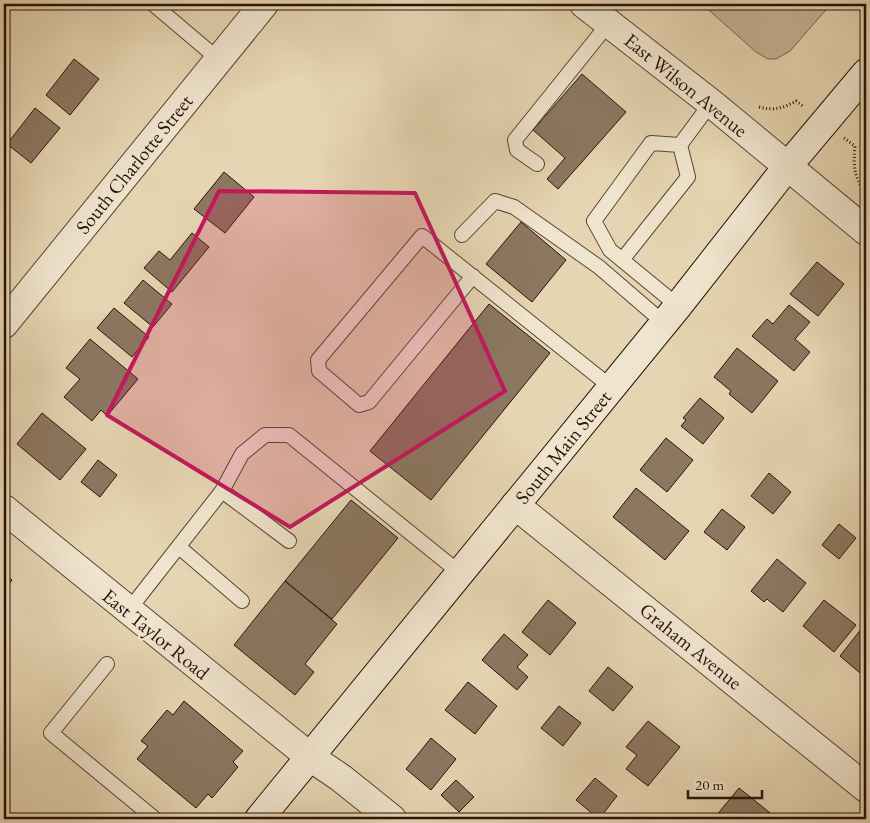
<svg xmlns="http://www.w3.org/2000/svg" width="870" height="823" font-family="'EB Garamond',serif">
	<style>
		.green { fill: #c6b495; stroke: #78634f }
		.building { fill: #8c7761; stroke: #2a1209 }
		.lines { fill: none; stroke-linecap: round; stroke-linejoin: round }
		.service-casing { stroke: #594333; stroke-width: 16 }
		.minor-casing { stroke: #594333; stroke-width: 30 }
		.tertiary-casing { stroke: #594333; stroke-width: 30 }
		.secondary-casing { stroke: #2a1209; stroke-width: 30 }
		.path { stroke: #2a1209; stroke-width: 3; stroke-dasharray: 1 2.5; stroke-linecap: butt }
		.service { stroke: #efe4cd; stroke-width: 14 }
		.minor { stroke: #efe4cd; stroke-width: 28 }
		.tertiary { stroke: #efe4cd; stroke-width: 28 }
		.secondary { stroke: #efe4cd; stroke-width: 28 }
		.marked { fill: #c2185b; fill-opacity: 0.2; stroke: #c2185b; stroke-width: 4; stroke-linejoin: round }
		.labels { text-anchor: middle; stroke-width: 5; stroke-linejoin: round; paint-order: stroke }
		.street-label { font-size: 20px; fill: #2a1209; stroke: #efe4cd }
	</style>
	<rect width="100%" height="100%" fill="#e6d5b2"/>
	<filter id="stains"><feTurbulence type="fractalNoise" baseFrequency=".004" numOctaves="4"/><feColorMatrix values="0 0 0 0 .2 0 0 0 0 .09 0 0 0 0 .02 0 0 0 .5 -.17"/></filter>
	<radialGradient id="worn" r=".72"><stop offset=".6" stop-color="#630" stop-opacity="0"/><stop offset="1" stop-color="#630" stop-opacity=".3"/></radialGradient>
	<path class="green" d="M702,4H831L790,51L776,59H768L756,52Z"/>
	<path class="building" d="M74,59L99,79L70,115L46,95Z
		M582,74L626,112L558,189L547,179L565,158L533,130Z
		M35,108L60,128L31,163L7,144Z
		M224,172L254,197L225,233L194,209Z
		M521,222L566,260L532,302L486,264Z
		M192,233L209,247L172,292L144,268L159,251L170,260Z
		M817,262L844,284L818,316L790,294Z
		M143,280L172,304L153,327L124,303Z
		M489,304L550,353L431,500L370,451Z
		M789,305L810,322L795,339L810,352L794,371L752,336L767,319L773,324Z
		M114,308L149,337L132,357L97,328Z
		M90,339L138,379L107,416L101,410L92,421L64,397L80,379L66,368Z
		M737,348L778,381L752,413L729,394L731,391L714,377Z
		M700,398L724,418L703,444L681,426L686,420L683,418Z
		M42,413L86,449L60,480L17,444Z
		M666,438L693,460L667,492L640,470Z
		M98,460L117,475L100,497L81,482Z
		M769,473L791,492L773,514L751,496Z
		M636,488L689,531L665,560L613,517Z
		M351,500L398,538L332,619L285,581Z
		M722,509L745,527L727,550L704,532Z
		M839,524L856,538L839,559L822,545Z
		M777,559L806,583L783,612L767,599L764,602L751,591Z
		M4,574L12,580L4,590Z
		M285,581L337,624L305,664L314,672L295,695L234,645Z
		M548,600L576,623L550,655L522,632Z
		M824,600L856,625L834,652L803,626Z
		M866,623V678L840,656Z
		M504,634L528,655L517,667L528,677L517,690L482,660Z
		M608,667L633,687L613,711L589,691Z
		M468,682L497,706L475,734L445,710Z
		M184,701L243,751L233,762L238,767L212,798L208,794L196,808L137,759L148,746L141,741L167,710L173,715Z
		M559,706L581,723L563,746L541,728Z
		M648,721L680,747L648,786L626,769L637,755L626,747Z
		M431,738L456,759L431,790L406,769Z
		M595,778L617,796L599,819L576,800Z
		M456,780L474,797L459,812L441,795Z
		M739,788L774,816L772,819H717L715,817Z
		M4,807L12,814L8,819H4Z"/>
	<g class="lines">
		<g class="service-casing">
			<path id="service" d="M153,4L218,59
				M537,164L517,150L515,140L609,23
				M462,235L495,201L514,207L599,267L664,323
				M622,260L688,177L680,145L711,103
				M473,276L369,402L359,405L319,371L318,360L422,236L611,387
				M678,306L610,250L594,221L651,143L680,145
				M222,491L289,541
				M179,547L242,601
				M128,611L222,491L242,454L265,435H289L460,573
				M107,664L51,733L155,819"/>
		</g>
		<g class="minor-casing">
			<path id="minor" d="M4,324L264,4
				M515,505L866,788
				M4,509L310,757L341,778L392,819"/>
		</g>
		<g class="tertiary-casing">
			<path id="tertiary" d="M584,4L711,103L866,231"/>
		</g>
		<g class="secondary-casing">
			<path id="secondary" d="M259,819L678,306L787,167L866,73"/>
		</g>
		<path class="path" d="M759,107C773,111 784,108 796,101L804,107
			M844,138L855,146C853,166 854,177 866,194"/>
		<use href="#service" class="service"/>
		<use href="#minor" class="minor"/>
		<use href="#tertiary" class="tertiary"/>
		<use href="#secondary" class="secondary"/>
	</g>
	<path class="marked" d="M219,191L415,193L505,391L290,527L107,415Z"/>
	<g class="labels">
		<g class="street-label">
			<text transform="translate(686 85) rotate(39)" y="7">East Wilson Avenue</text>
			<text transform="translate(134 164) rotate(-51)" y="7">South Charlotte Street</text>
			<text transform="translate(563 447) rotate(-51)" y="7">South Main Street</text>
			<text transform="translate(156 634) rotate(39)" y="7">East Taylor Road</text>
			<text transform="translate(691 646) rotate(39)" y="7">Graham Avenue</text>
		</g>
	</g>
	<rect width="870" height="823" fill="none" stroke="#e6d5b2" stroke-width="20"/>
	<rect x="5" y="5" width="860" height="813" fill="none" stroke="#2a1209" stroke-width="2.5"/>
	<rect x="10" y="10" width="850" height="803" fill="none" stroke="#2a1209"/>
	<path d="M688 790v8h74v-8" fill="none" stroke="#2a1209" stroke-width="2.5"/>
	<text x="695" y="790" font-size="15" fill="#2a1209" stroke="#efe4cd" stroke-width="4" paint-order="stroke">20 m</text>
	<rect width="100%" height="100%" filter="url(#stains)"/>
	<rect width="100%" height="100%" fill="url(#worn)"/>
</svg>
